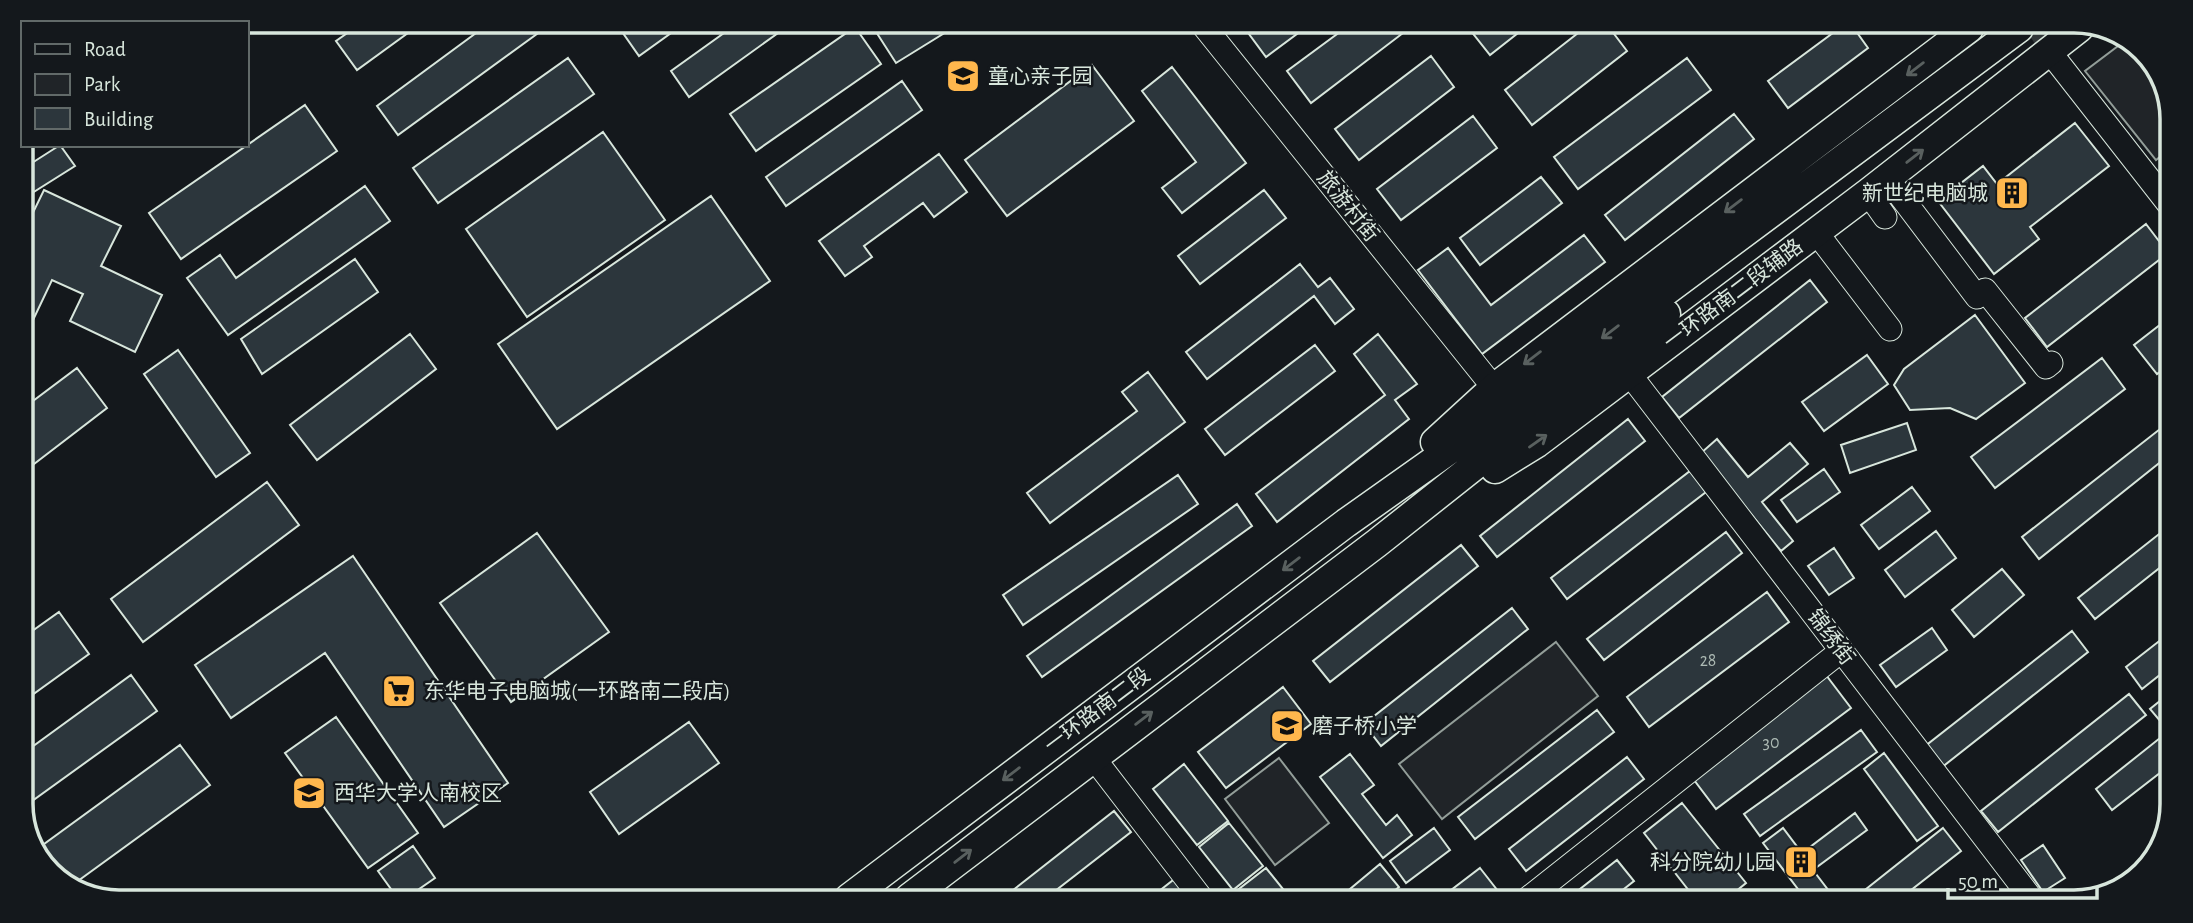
<svg xmlns="http://www.w3.org/2000/svg" width="2193" height="923" font-family="'Alegreya Sans','Noto Sans SC',sans-serif">
	<style>
		.green { fill: #202428; stroke: #939e99; stroke-width: 2 }
		.building { fill: #2c363c; stroke: #d8e6dc; stroke-width: 2 }
		.lines { fill: none; stroke-linecap: round; stroke-linejoin: round }
		.major-tunnel { stroke: #313739; stroke-width: 28; stroke-dasharray: 28 14; stroke-linecap: butt }
		.minor-casing { stroke: #d8e6dc; stroke-width: 25 }
		.major-casing { stroke: #d8e6dc; stroke-width: 31 }
		.minor { stroke: #14181c; stroke-width: 23 }
		.major { stroke: #14181c; stroke-width: 28 }
		.oneway { stroke: #59605f }
		.labels { text-anchor: middle; stroke-width: 5; stroke-linejoin: round; paint-order: stroke }
		.number-label { font-size: 18px; fill: #adbab4 }
		.poi-label { font-size: 21px; fill: #d8e6dc; stroke: #14181c; text-anchor: start }
		.street-label { font-size: 21px; fill: #d8e6dc; stroke: #14181c }
		.rim { fill: none; stroke: #d8e6dc; stroke-width: 3.5 }
	</style>
	<rect width="100%" height="100%" fill="#14181c"/>
	<path class="green" d="M2126,40L2152,60L2172,112L2171,148L2156,160L2085,71Z
		M1556,642L1598,696L1442,819L1399,764Z
		M1279,758L1329,823L1275,865L1225,799Z"/>
	<path class="building" d="M363,22H423L357,70L336,41Z
		M491,22L552,23L398,135L377,106Z
		M622,23H685L639,56L618,26Z
		M738,23H792L689,97L671,71Z
		M871,24H959L896,63Z
		M1253,25H1309L1266,57L1246,30Z
		M1348,26H1403L1407,30L1311,103L1287,71Z
		M1467,26H1527L1490,55Z
		M1587,26H1608L1627,51L1532,125L1505,90Z
		M855,27L881,64L756,151L730,114Z
		M1841,27H1853L1868,48L1788,108L1768,81Z
		M1431,56L1454,87L1359,160L1335,129Z
		M568,58L594,94L438,203L413,168Z
		M1687,58L1711,90L1578,189L1554,157Z
		M1092,65L1134,121L1007,216L965,160Z
		M1172,67L1246,163L1182,213L1162,188L1196,162L1142,91Z
		M902,81L922,110L786,206L766,177Z
		M305,105L337,151L181,259L149,213Z
		M1734,114L1754,139L1625,240L1605,215Z
		M1473,116L1497,148L1401,220L1377,189Z
		M2075,123L2109,166L2030,227L2039,239L1994,274L1938,201L1983,166L1997,184Z
		M603,132L665,220L527,317L466,229Z
		M60,145L75,166L21,200V170Z
		M939,154L967,192L934,217L923,203L864,246L872,257L845,276L819,241Z
		M1541,177L1562,203L1480,265L1460,238Z
		M365,186L390,221L228,335L187,278L220,255L236,278Z
		M44,190L121,226L101,266L162,295L135,352L70,321L83,294L52,280L24,339L21,338V237Z
		M1264,190L1286,218L1200,284L1178,256Z
		M711,196L770,281L557,429L498,344Z
		M2146,224L2168,253L2047,347L2025,318Z
		M1584,235L1605,262L1482,354L1418,270L1448,248L1491,305Z
		M355,259L378,292L262,374L241,339Z
		M1300,264L1318,287L1330,278L1354,309L1335,324L1314,296L1207,379L1186,352Z
		M1810,280L1827,302L1679,418L1662,397Z
		M1975,315L2025,383L1976,419L1950,408L1910,410L1894,385L1904,369Z
		M2170,317L2169,365L2157,374L2134,345Z
		M410,334L436,369L317,460L290,425Z
		M1378,334L1417,384L1395,400L1409,419L1277,522L1256,494L1385,395L1354,354Z
		M1315,345L1335,371L1225,455L1205,429Z
		M178,350L250,453L216,477L144,374Z
		M1867,355L1888,384L1824,431L1802,402Z
		M2102,358L2125,389L1995,488L1971,457Z
		M77,368L107,408L21,474V410Z
		M1148,372L1185,422L1050,523L1027,493L1137,411L1122,392Z
		M1628,419L1645,441L1497,557L1480,536Z
		M2169,422L2168,456L2039,559L2022,537Z
		M1907,423L1916,450L1850,473L1841,445Z
		M1717,439L1748,477L1790,443L1808,464L1762,502L1793,541L1781,551L1701,453Z
		M1824,469L1840,492L1797,522L1781,500Z
		M1690,471L1706,492L1567,599L1551,578Z
		M1178,475L1198,504L1023,625L1003,595Z
		M267,482L299,525L143,642L111,599Z
		M1912,487L1930,511L1879,549L1861,525Z
		M1237,504L1252,526L1042,677L1027,656Z
		M2168,527L2167,562L2095,619L2078,598Z
		M1936,531L1956,558L1905,597L1885,570Z
		M1726,532L1742,553L1604,660L1587,639Z
		M537,533L609,632L511,702L440,603Z
		M1461,545L1478,566L1330,682L1313,661Z
		M1834,548L1854,578L1829,595L1808,566Z
		M353,556L508,783L444,827L325,653L231,718L195,665Z
		M21,569L32,585L21,592Z
		M2002,569L2024,595L1974,637L1952,610Z
		M1767,592L1789,622L1649,727L1627,697Z
		M1512,608L1528,629L1381,746L1364,724Z
		M59,612L89,654L21,703V639Z
		M1932,628L1947,650L1896,687L1880,665Z
		M2072,631L2088,652L1941,768L1924,747Z
		M2167,635L2166,670L2142,689L2126,667Z
		M131,675L157,711L21,809V755Z
		M1826,675L1851,708L1716,809L1691,776Z
		M1283,687L1311,724L1226,788L1198,752Z
		M2129,694L2146,715L1998,832L1981,811Z
		M2166,696V728L2150,709Z
		M1597,710L1614,732L1475,839L1458,817Z
		M336,717L418,833L368,868L285,753Z
		M689,722L719,763L619,834L590,792Z
		M1861,730L1877,752L1760,836L1744,814Z
		M2160,738L2166,744L2165,769L2112,810L2096,789Z
		M180,745L210,785L71,886L66,882L40,847Z
		M1884,753L1938,826L1917,841L1864,769Z
		M1350,754L1374,785L1362,794L1386,825L1397,815L1412,835L1383,858L1320,777Z
		M1627,757L1644,779L1526,871L1509,849Z
		M1184,764L1228,821L1197,845L1153,789Z
		M1682,803L1746,883L1724,901H1697L1644,833Z
		M1114,811L1131,832L1046,898H1003Z
		M1855,813L1867,830L1813,870L1835,899L1807,901L1763,843L1783,828L1802,853Z
		M1229,823L1263,866L1233,890L1199,847Z
		M1434,828L1450,850L1406,883L1390,861Z
		M1943,828L1961,851L1897,901H1851Z
		M2043,845L2065,878L2043,892L2021,860Z
		M413,846L435,878L409,896H396L378,871Z
		M1617,860L1634,881L1615,896L1619,900H1566Z
		M2149,861L2129,885L2110,891Z
		M1380,864L1399,887L1384,899H1338Z
		M1266,868L1291,899H1240L1235,892Z
		M1480,868L1505,900H1438Z
		M1177,877L1192,899H1149Z"/>
	<g class="lines">
		<path class="major-tunnel" d="M2031,38L2045,28"/>
		<g class="minor-casing">
			<path id="minor" d="M1203,25L1494,388
				M2049,51L2171,207
				M1887,178L1977,297L1985,290L2046,367L2051,363
				M1868,193L1885,217
				M1816,232L1890,329
				M1628,372L2034,902
				M1093,757L1202,899
				M1526,900L1841,651"/>
		</g>
		<g class="major-casing">
			<path id="major" d="M1435,442L1494,388L1969,28
				M1495,469L1537,443L1868,193L2079,28
				M849,898L1346,523L1517,402L2019,28
				M909,898L1377,543L1666,314"/>
		</g>
		<use href="#minor" class="minor"/>
		<use href="#major" class="major"/>
	</g>
	<defs><path id="oneway-shaft" d="M-6 0H5M1.5-3L5.5 0L1.5 3" fill="none" stroke-width="1.6" stroke-linecap="round" stroke-linejoin="round" transform="scale(1.75)"/></defs>
	<g class="oneway">
		<use href="#oneway-shaft" transform="translate(1915 69) rotate(143)"/>
		<use href="#oneway-shaft" transform="translate(1915 156) rotate(-38)"/>
		<use href="#oneway-shaft" transform="translate(1733 206) rotate(143)"/>
		<use href="#oneway-shaft" transform="translate(1610 332) rotate(143)"/>
		<use href="#oneway-shaft" transform="translate(1532 358) rotate(143)"/>
		<use href="#oneway-shaft" transform="translate(1538 441) rotate(-35)"/>
		<use href="#oneway-shaft" transform="translate(1291 564) rotate(143)"/>
		<use href="#oneway-shaft" transform="translate(1144 718) rotate(-37)"/>
		<use href="#oneway-shaft" transform="translate(1011 774) rotate(143)"/>
		<use href="#oneway-shaft" transform="translate(963 856) rotate(-38)"/>
	</g>
	<defs>
		<g id="school-square" transform="scale(1.75)"><rect x="-9" y="-9" width="18" height="18" rx="4" fill="#ffb74d" stroke="#14181c"/><path d="M0-5L7-2L0 1L-7-2ZM-4 1L0 2.5L4 1V4Q0 6-4 4Z" fill="#111"/></g>
		<g id="building-square" transform="scale(1.75)"><rect x="-9" y="-9" width="18" height="18" rx="4" fill="#ffb74d" stroke="#14181c"/><path d="M-4-6H4V6H1V3H-1V6H-4ZM-2.5-4.3h1.7v1.8h-1.7ZM.8-4.3h1.7v1.8H.8ZM-2.5-1h1.7V.8h-1.7ZM.8-1h1.7V.8H.8Z" fill="#111"/></g>
		<g id="supermarket-square" transform="scale(1.75)"><rect x="-9" y="-9" width="18" height="18" rx="4" fill="#ffb74d" stroke="#14181c"/><path d="M-6-5.5h2.5l.6 2H6L4.5 2H-2.5L-4.4-4H-6ZM-1.5 3.2a1.3 1.3 0 1 0 .1 0ZM3 3.2a1.3 1.3 0 1 0 .1 0Z" fill="#111"/></g>
		<g id="university-square" transform="scale(1.75)"><rect x="-9" y="-9" width="18" height="18" rx="4" fill="#ffb74d" stroke="#14181c"/><path d="M0-5L7-2L0 1L-7-2ZM-4 1L0 2.5L4 1V4Q0 6-4 4Z" fill="#111"/></g>
	</defs>
	<g fill-rule="evenodd">
		<use href="#school-square" x="963" y="76"/>
		<use href="#building-square" x="2012" y="193"/>
		<use href="#supermarket-square" x="399" y="691"/>
		<use href="#school-square" x="1287" y="726"/>
		<use href="#university-square" x="309" y="793"/>
		<use href="#building-square" x="1801" y="862"/>
	</g>
	<g class="labels">
		<g class="number-label">
			<text x="1708" y="666">28</text>
			<text x="1771" y="748">30</text>
		</g>
		<g class="poi-label">
			<text x="988" y="83">童心亲子园</text>
			<text x="1988" y="200" text-anchor="end">新世纪电脑城</text>
			<text x="424" y="698">东华电子电脑城(一环路南二段店)</text>
			<text x="1312" y="733">磨子桥小学</text>
			<text x="334" y="800">西华大学人南校区</text>
			<text x="1776" y="869" text-anchor="end">科分院幼儿园</text>
		</g>
		<g class="street-label">
			<text transform="translate(1348 206) rotate(51)" y="7">旅游村街</text>
			<text transform="translate(1733 294) rotate(-37)" y="7">一环路南二段辅路</text>
			<text transform="translate(1831 637) rotate(53)" y="7">锦绣街</text>
			<text transform="translate(1097 710) rotate(-37)" y="7">一环路南二段</text>
		</g>
	</g>
	<path d="M0 0H2193V923H0ZM119 33H2074A86 86 0 0 1 2160 119V804A86 86 0 0 1 2074 890H119A86 86 0 0 1 33 804V119A86 86 0 0 1 119 33Z" fill="#14181c" fill-rule="evenodd"/>
	<path class="rim" d="M119 33H2074A86 86 0 0 1 2160 119V804A86 86 0 0 1 2074 890H119A86 86 0 0 1 33 804V119A86 86 0 0 1 119 33Z"/>
	<rect x="21" y="21" width="228" height="126" fill="#14181c" stroke="#626a69" stroke-width="2"/>
	<rect x="35" y="44" width="35" height="10" fill="#14181c" stroke="#626a69" stroke-width="2"/>
	<text x="84" y="56" font-size="21" fill="#d8e6dc">Road</text>
	<rect x="35" y="74" width="35" height="21" fill="#202428" stroke="#626a69" stroke-width="2"/>
	<text x="84" y="91" font-size="21" fill="#d8e6dc">Park</text>
	<rect x="35" y="108" width="35" height="21" fill="#2c363c" stroke="#626a69" stroke-width="2"/>
	<text x="84" y="126" font-size="21" fill="#d8e6dc">Building</text>
	<path d="M1948 888v10h149v-10" fill="none" stroke="#d8e6dc" stroke-width="3.5"/>
	<text x="1958" y="888" font-size="21" fill="#d8e6dc" stroke="#14181c" stroke-width="5" paint-order="stroke">50 m</text>
</svg>
